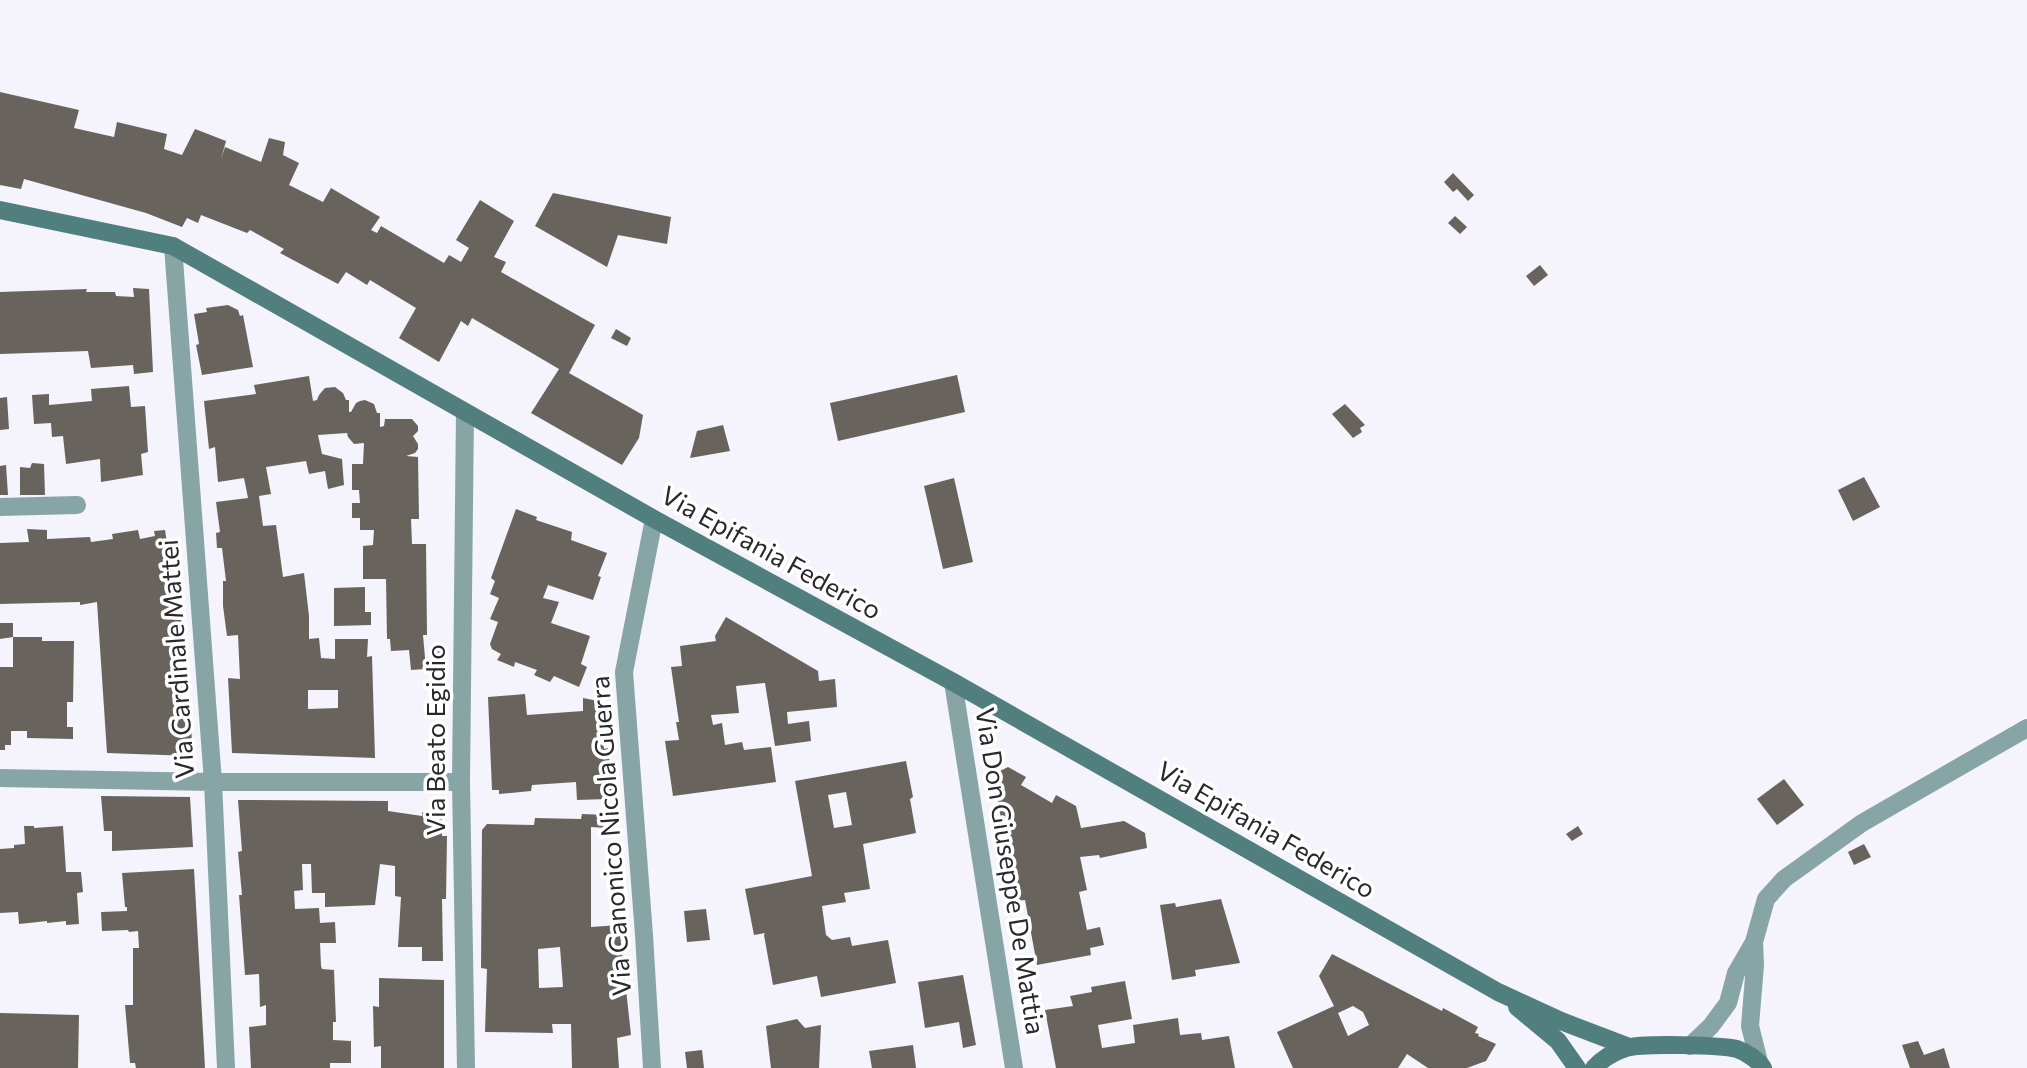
<svg xmlns="http://www.w3.org/2000/svg" width="2027" height="1068" font-family="Commissioner,sans-serif">
	<style>
		.building { fill: #68635d; fill-rule: evenodd }
		.lines { fill: none; stroke-linecap: round; stroke-linejoin: round }
		.minor { stroke: #87a5a4; stroke-width: 18 }
		.secondary { stroke: #517f7e; stroke-width: 18 }
		.labels { text-anchor: middle; stroke-width: 7; stroke-linejoin: round; paint-order: stroke }
		.street-label { font-size: 26px; fill: #29292c; stroke: #fff }
	</style>
	<rect width="100%" height="100%" fill="#f5f3fb"/>
	<path class="building" d="M0,92L79,110L74,128L114,137L117,122L167,134L164,149L182,155L195,129L226,141L221,159L225,147L261,162L269,138L285,142L283,155L299,163L289,185L323,202L331,188L380,217L371,230L377,233L381,226L444,263L449,255L461,262L469,248L456,240L480,200L514,221L494,257L506,262L501,272L595,325L569,373L643,415L639,438L622,465L531,413L559,369L472,318L468,326L461,321L439,362L399,338L416,308L370,280L367,285L346,272L338,284L280,253L284,249L250,230L247,233L201,215L198,223L187,218L182,227L146,213L24,179L21,189L0,185Z
		M1453,173L1474,195L1468,201L1457,189L1453,192L1444,182Z
		M553,193L671,217L667,244L618,235L607,267L535,226Z
		M1455,216L1467,227L1460,234L1448,223Z
		M1540,265L1548,275L1534,286L1526,276Z
		M133,288L149,289L153,372L134,374L133,365L91,368L88,351L0,354V292L87,289L86,292H115L116,296L134,297Z
		M228,305L238,310L240,316L243,315L253,367L202,375L196,345L199,344L194,314L207,312L206,308Z
		M616,329L631,338L627,346L611,338Z
		M957,375L965,412L838,441L830,403Z
		M309,376L313,401L317,400L319,395L325,388L335,387L343,393L346,400H349V412H351L356,403L360,401L365,400L374,404L377,413H380V427L384,426L385,419H412L418,426V431L413,436L418,444V449L415,453L406,456L418,457L419,519H411L412,544H426L427,635H423L426,669L411,670L409,650L391,651L390,639H387L386,579H363V546L373,545L374,530H360V518H352V503H360L359,490H352V464H363L364,443L354,444L348,437L347,433L318,435L322,454L342,459L344,485L328,489L325,471L309,474L306,461L266,467L271,494L259,496L263,526L276,525L283,577L304,573L309,616V639L319,638L321,658L335,659V639H368L367,657L372,656L375,758L232,753L228,678L240,679L238,635L227,636L223,606V581H226L222,548H217L216,533L220,532L216,502L248,498L244,478L218,482L215,447L209,449L204,401L256,394L254,385ZM308,690H338V708L308,709Z
		M129,386L131,407L145,406L148,452L141,454L143,475L101,482L100,459L66,464L63,436L52,437L51,423L34,424L32,395L49,394V405L92,401L91,389Z
		M7,397L9,429L0,430V398Z
		M1345,404L1365,425L1360,428L1362,432L1353,438L1332,414Z
		M723,425L730,451L690,458L697,431Z
		M32,463L44,464L45,495H20V467L30,468Z
		M6,465L8,495H0V466Z
		M1864,477L1880,507L1853,521L1838,490Z
		M954,478L973,562L943,569L924,486Z
		M516,509L537,517L536,520L572,532L571,540L607,553L598,576L601,577L593,600L548,585L543,598L559,602L551,623L590,636L581,664L587,667L579,687L554,676L550,682L534,675L537,670L515,662L514,667L497,660L501,654L492,649L490,644L498,622L490,619L499,598L490,594L495,581L491,578Z
		M27,529L47,530V539L90,537L91,542L113,539L112,534L138,530L140,539L155,536L154,531L165,530L174,589H180L185,703H191L192,756L107,753L97,602L80,605V602L0,604V543L29,542Z
		M365,587V612H371V625L334,626V588Z
		M726,617L818,671L819,681L835,679L837,707L787,712L788,724L809,721L811,741L775,746L765,683L736,686L739,713L711,715L713,725L722,723L725,745L742,742L744,750L771,747L776,782L673,796L665,741L679,740L676,722H679L671,667L682,666L680,646L716,641L715,636Z
		M0,623H13V637L0,639Z
		M13,637H42V641H74L73,702H67V727H73V739L27,738V731H11V745H5V750H0V667H13Z
		M433,646H442V664L435,665Z
		M525,694L527,715L583,711V698L598,701L604,749L608,748L613,794H606L607,799L577,800L576,782L532,785L531,791L499,794V790H492L488,697Z
		M906,761L913,797L910,799L916,833L863,844L870,889L844,893L846,902L822,906L826,935L832,940L850,937L852,946L888,940L896,983L821,997L817,976L773,985L764,935L765,933L754,935L745,889L812,876L795,781ZM846,792L852,825L834,828L828,795Z
		M1008,767L1026,777L1021,785L1052,803L1056,795L1076,806L1081,828L1124,821L1145,833L1147,848L1100,858L1099,855L1080,857L1087,890L1079,892L1087,930L1100,927L1104,945L1090,948L1091,955L1037,965L1025,900L1017,901L1007,846L1012,845L1009,834H1004L994,781L998,772Z
		M1784,779L1804,805L1777,825L1757,799Z
		M101,796L190,797L193,847L112,851V831H104Z
		M238,800L388,801V811L422,816V812H442V836H447L446,899H442L443,961H422V947H398L401,897L395,896V866L380,864L375,905L325,907V893H312L311,864H302L303,890L294,891L295,909L319,908L320,923L335,922L336,943H320L321,966L322,969L334,970L336,1022H333V1040L351,1041V1063H330V1068H251L249,1027L266,1025V1005L260,1007L259,974L245,975L239,895H242L238,852L242,851Z
		M582,814L607,815L610,818L607,828L591,827V927L619,925L631,1035L617,1038L619,1068H572L571,1024H552L553,1033L485,1032L487,969L481,968L482,830L487,824L534,825L535,818L581,819ZM560,947L563,987L539,988L538,949Z
		M24,826H34V828L63,826L66,872H81L83,892L77,893L79,924L66,925V921L47,923V921L19,924L18,912L0,913V849L14,848V845L25,844Z
		M1578,826L1583,834L1572,841L1566,834Z
		M1864,844L1871,857L1854,865L1848,852Z
		M194,869L205,1068H136L135,1063H130L125,1005H133V948H139L138,931L129,932L128,930L102,931L101,912L127,911V907H125L122,873Z
		M1221,899L1240,963L1195,970L1196,976L1172,980L1160,905L1175,903L1176,907Z
		M706,909L710,940L687,942L684,911Z
		M1332,954L1442,1011L1443,1008L1478,1027L1475,1033L1479,1034L1478,1036L1496,1044L1486,1061L1467,1068H1428L1407,1054L1398,1068H1293L1277,1032L1334,1006L1319,976ZM1353,1006L1363,1012L1369,1025L1348,1036L1338,1013Z
		M963,975L976,1045L963,1048L959,1022L925,1028L918,982Z
		M379,978L444,980V1068H381V1046L374,1047L373,1006L379,1007Z
		M1125,981L1132,1019L1098,1025L1102,1048L1135,1043L1133,1025L1178,1018L1180,1035L1201,1033L1202,1040L1229,1036L1235,1068H1056L1045,1010L1073,1006L1070,996L1092,992L1091,987Z
		M0,1013L79,1015L78,1068H0Z
		M797,1019L805,1028L821,1025L819,1068H771L766,1026Z
		M1918,1041L1924,1055L1944,1048L1950,1068H1910L1902,1045Z
		M913,1045L916,1068H872L869,1051Z
		M702,1050L704,1068H687L685,1052Z"/>
	<g class="lines">
		<path class="minor" d="M173,246L213,782L226,1068
			M465,412L461,782L466,1068
			M0,507L77,505
			M953,682L1014,1068
			M0,778L213,782H461
			M1754,942L1755,965L1750,1026L1759,1062
			M1690,1046L1711,1026L1728,1003L1736,973L1754,942L1766,899L1784,879L1862,823L2027,728
			M652,1068L644,935L624,672L654,519"/>
		<path class="secondary" d="M0,210L173,246L654,519L953,682L1498,992L1561,1021L1629,1047
			M1517,1007L1558,1041L1577,1068
			M1594,1068C1603,1058 1614,1052 1626,1048C1641,1043 1721,1045 1737,1049C1746,1052 1758,1060 1763,1068"/>
	</g>
	<g class="labels">
		<g class="street-label">
			<text transform="translate(771 553) rotate(29)" y="9">Via Epifania Federico</text>
			<text transform="translate(177 659) rotate(-94)" y="9">Via Cardinale Mattei</text>
			<text transform="translate(436 740) rotate(-90)" y="9">Via Beato Egidio</text>
			<text transform="translate(1266 830) rotate(30)" y="9">Via Epifania Federico</text>
			<text transform="translate(611 836) rotate(-94)" y="9">Via Canonico Nicola Guerra</text>
			<text transform="translate(1010 871) rotate(81)" y="9">Via Don Giuseppe De Mattia</text>
		</g>
	</g>
</svg>
